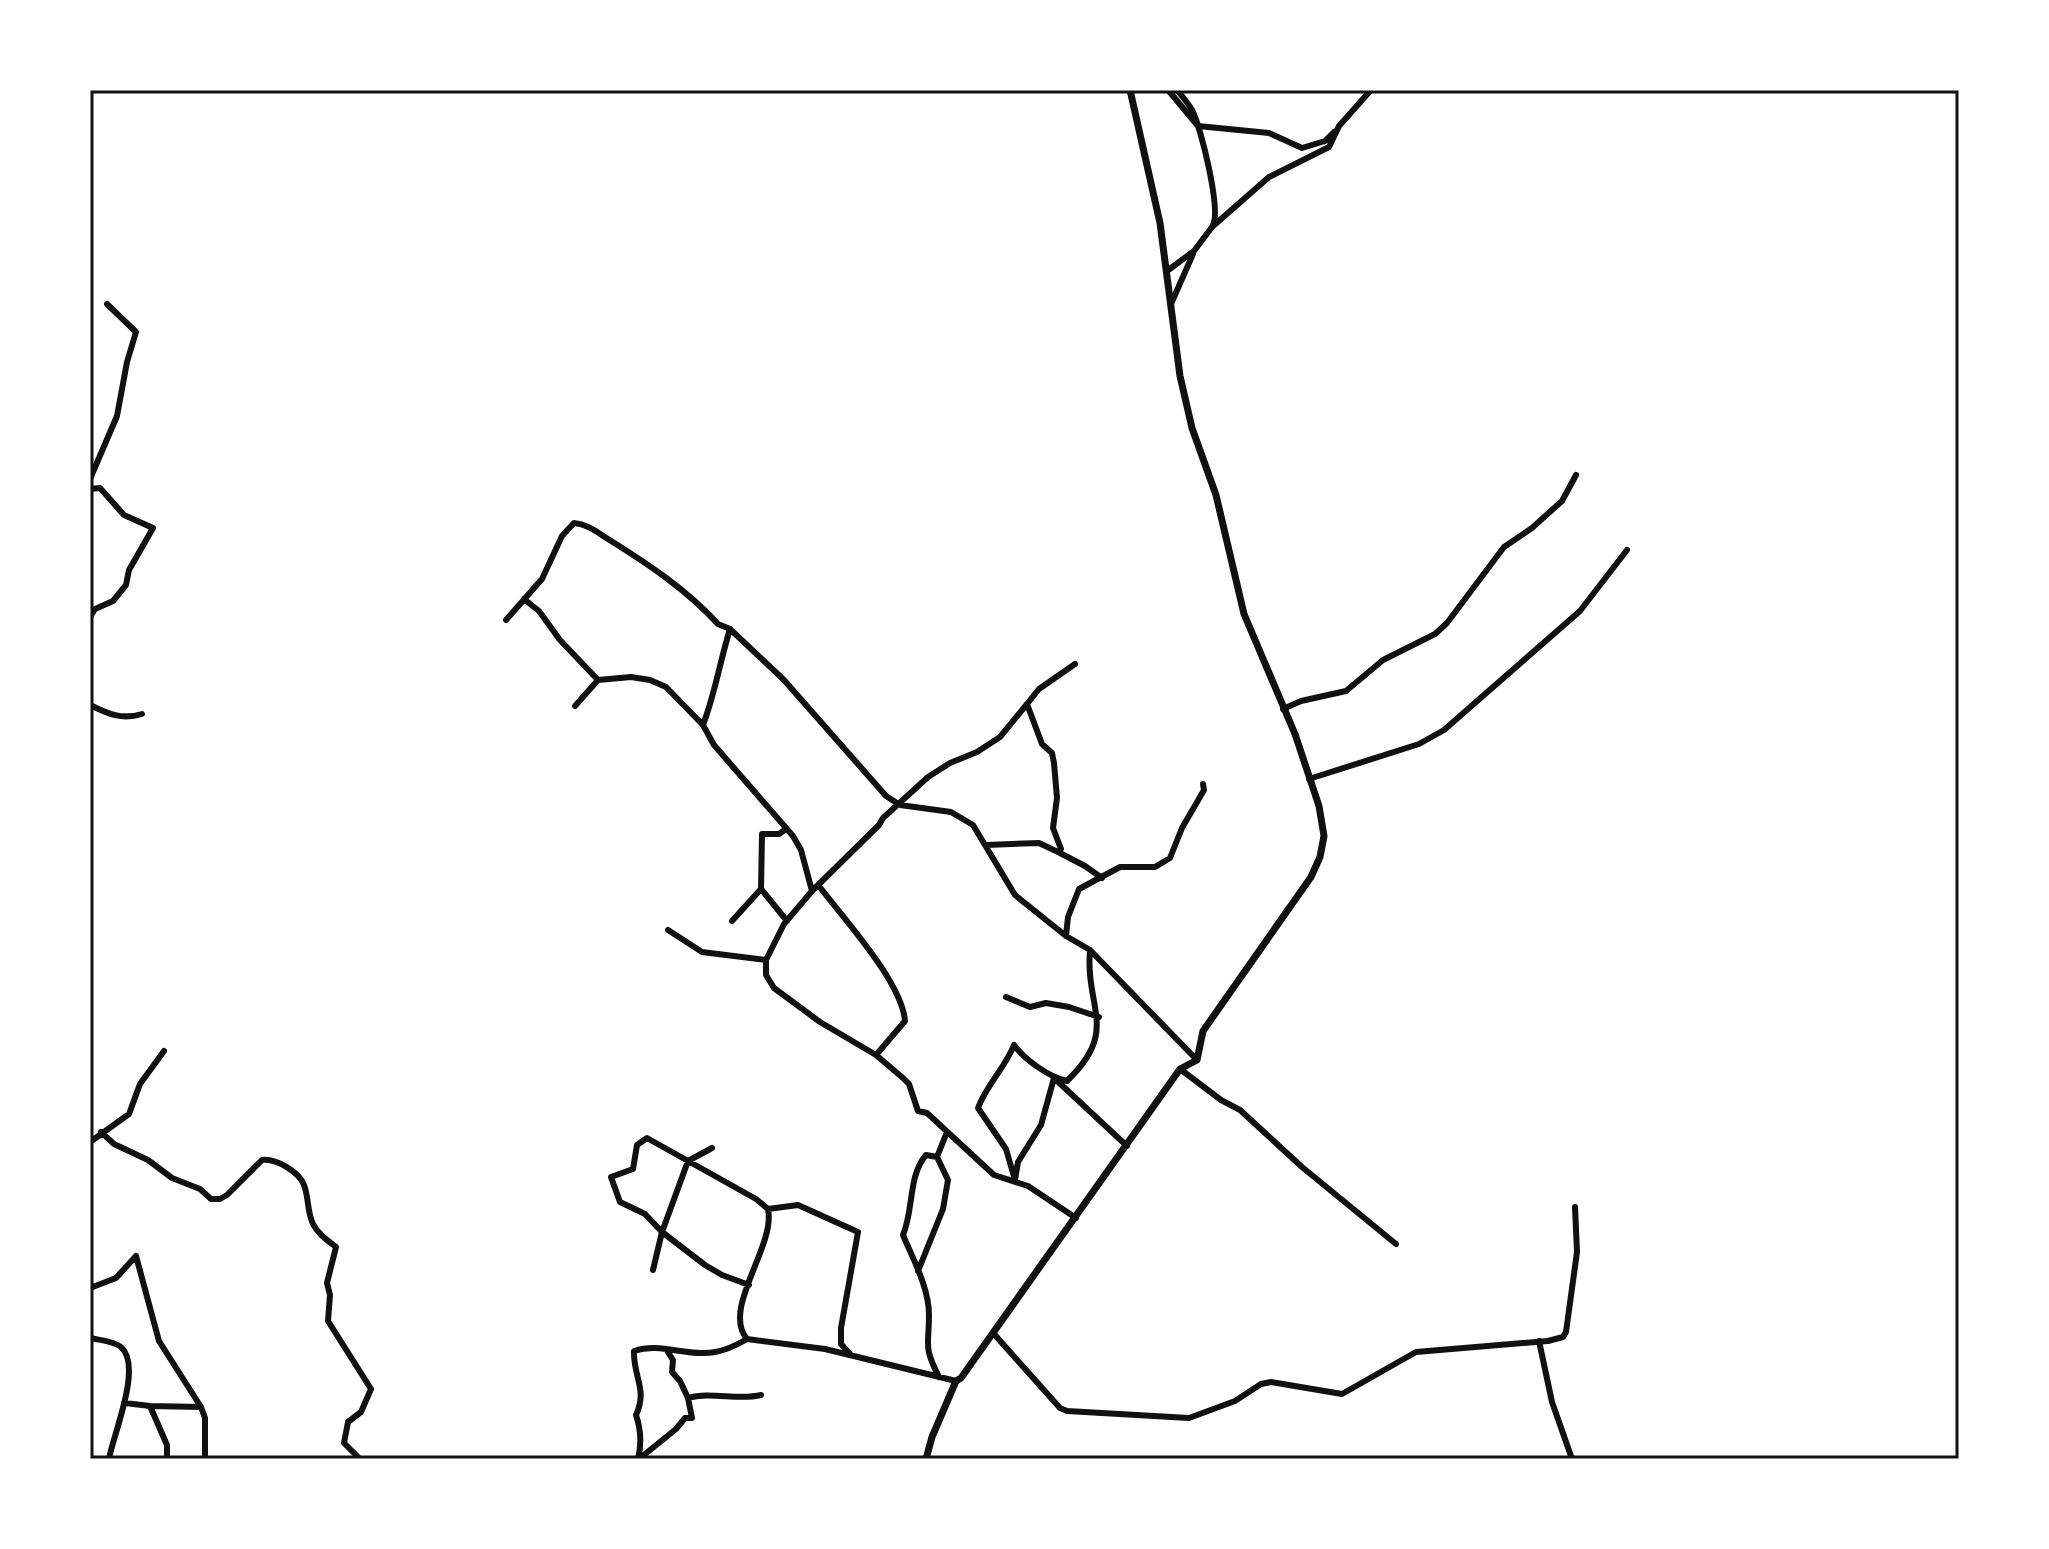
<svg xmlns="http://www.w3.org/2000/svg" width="2049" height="1549" font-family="Karla,sans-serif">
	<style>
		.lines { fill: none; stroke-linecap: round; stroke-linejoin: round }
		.minor { stroke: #111; stroke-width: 6 }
		.tertiary { stroke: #111; stroke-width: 7 }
		.neatline { fill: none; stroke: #111; stroke-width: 3 }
	</style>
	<rect width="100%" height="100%" fill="#fff"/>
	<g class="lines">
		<path class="minor" d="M1168,90L1198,126L1269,133L1302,148L1325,141L1334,132
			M1177,90C1182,96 1188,103 1192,110C1201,127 1221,209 1213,225
			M1167,271L1194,251L1212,227L1269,177L1329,147L1339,126L1371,90
			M1171,304L1193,254
			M90,479L117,416L127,362L136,332L107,304
			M90,489L100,488L124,515L153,528L129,570L126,585L113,601L95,609L90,617
			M524,599L539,611L560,640L598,680
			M506,620L542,579L562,536L574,523C587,524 597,532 608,539C648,564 686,589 718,624L730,629L784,680L886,796L900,805L951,812L973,825L1015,895L1066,936L1090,950L1197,1060
			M1027,704L1000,737L977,752L950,763L928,777L883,818L879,825L812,891L784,924L766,960V975L774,988L820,1022L876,1055L903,1078L909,1084L918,1111L927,1113L994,1175L1028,1186L1076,1218
			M90,705C108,714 122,720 142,714
			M575,706L598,680L631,677L650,680L666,687L703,725L714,745L793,836L801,850L812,891
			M1283,709L1301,701L1346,691L1383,660L1435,634L1447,623L1504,547L1532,528L1562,501L1576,475
			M703,725C715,694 720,661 730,629
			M1309,779L1419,744L1444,730L1580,611L1627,550
			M786,829L779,834H762L761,889L787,921
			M986,845L1039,843L1058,852L1061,849L1053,828L1057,798L1054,763L1052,753L1042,744L1027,704L1039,689L1075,664
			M1058,852L1085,866L1102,878
			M819,886C844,919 902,982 905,1021L876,1055
			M732,921L761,889
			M668,930L702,952L766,960
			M1066,936L1068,917L1079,889L1120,867H1155L1170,858L1182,828L1204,790L1203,784
			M1090,950C1085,1009 1120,1030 1067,1081C1049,1077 1025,1060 1014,1045C1005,1068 987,1084 978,1108L1006,1149L1015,1180L1018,1162L1041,1125L1054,1078L1127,1146
			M1006,997L1030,1007L1046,1003L1069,1007L1099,1017
			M1180,1069L1221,1100L1240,1110L1302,1167L1396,1244
			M101,1132L114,1144L148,1160L172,1178L200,1189L211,1199H220L227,1195L262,1160C276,1158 299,1172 304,1185C309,1198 307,1212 313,1224C318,1234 327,1240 336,1247L327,1283L330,1295L328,1321L371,1389L361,1412L348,1422L344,1443L360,1459
			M90,1142L129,1114L140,1084L164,1051
			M937,1157L926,1155C908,1176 914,1209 903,1235C913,1259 929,1288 929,1315C929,1346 923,1346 939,1377
			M768,1209L798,1205L858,1232L841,1328V1344L850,1354
			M136,1256L159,1341L201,1407L205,1418V1459
			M653,1270L662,1232L688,1161L712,1148
			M918,1271L943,1209L948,1180L937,1157L947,1132
			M749,1285L722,1275L705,1265L662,1232L645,1214L620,1202L611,1177L633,1169L637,1145L647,1138L756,1199L768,1209C776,1246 721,1309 747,1339L825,1349L956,1381
			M90,1288L116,1278L136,1256
			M994,1334L1060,1408L1067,1411L1189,1418L1235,1401L1261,1384L1271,1382L1342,1394L1416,1352L1548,1341L1563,1337L1566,1332L1577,1252L1575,1207
			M90,1338C99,1340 114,1341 121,1347C143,1366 113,1435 109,1459
			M1539,1341L1552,1402L1572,1459
			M666,1349L673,1360L672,1372L680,1381L688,1398C711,1391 738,1401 761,1395
			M125,1403L150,1406L201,1407
			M150,1406L167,1445V1459
			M638,1459C642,1443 641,1430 636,1415C648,1389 633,1377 634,1351C658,1343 680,1354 704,1353C720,1353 733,1347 747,1339
			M639,1459L676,1429L685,1418H692L688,1398"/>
		<path class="tertiary" d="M926,1459L932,1437L956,1381L961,1378L1180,1069L1197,1060L1203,1031L1311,877L1320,857L1324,836L1319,806L1295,734L1244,614L1216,495L1192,428L1180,376L1160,223L1130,90"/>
	</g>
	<rect width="2049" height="1549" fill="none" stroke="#ffffff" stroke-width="184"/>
	<rect x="92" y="92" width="1865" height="1365" class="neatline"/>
</svg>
